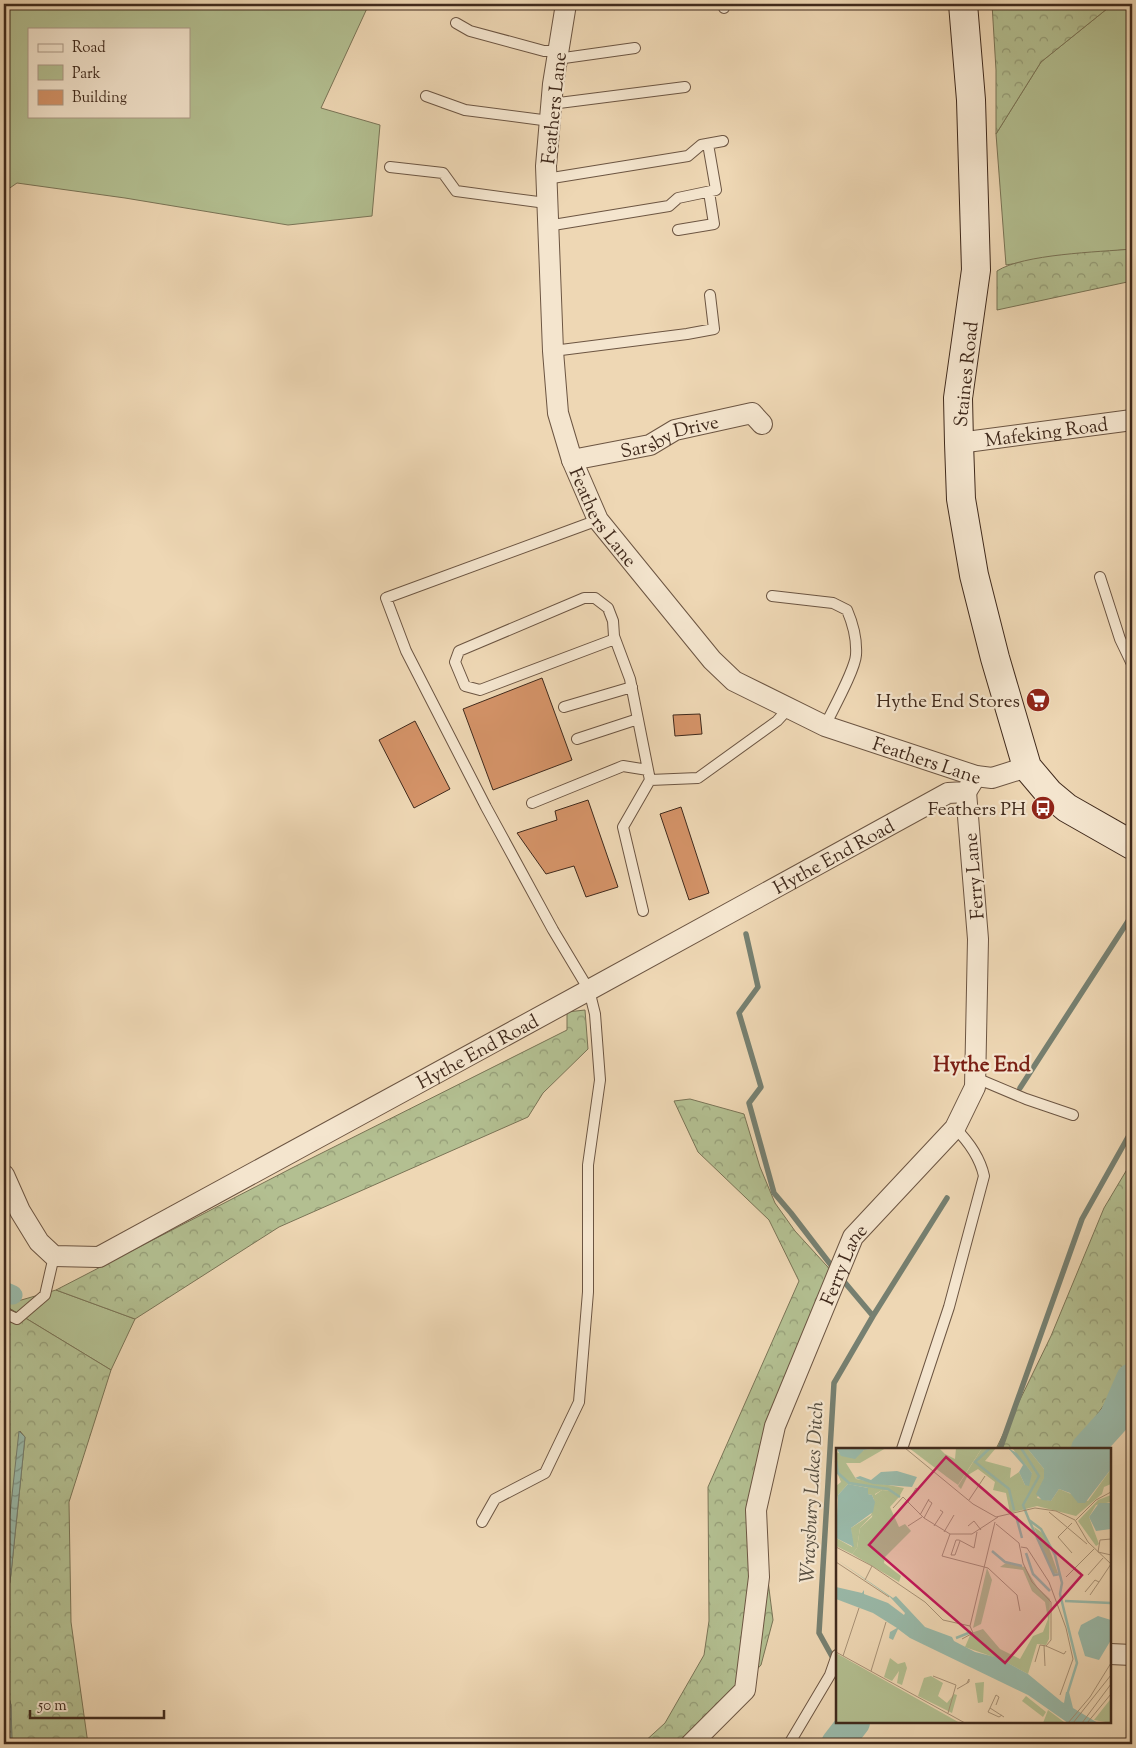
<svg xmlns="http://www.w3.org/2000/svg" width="1136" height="1748" font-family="'Sorts Mill Goudy',serif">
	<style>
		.green { fill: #b3bf91; stroke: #7a7456; fill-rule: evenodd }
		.forest { fill: url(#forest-crowns); stroke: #7a7456 }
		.water { fill: url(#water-waves); stroke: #768071 }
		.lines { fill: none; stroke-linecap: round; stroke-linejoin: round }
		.stream { stroke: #768071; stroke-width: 5.5 }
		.canal { stroke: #9abaaa; stroke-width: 19 }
		.river { stroke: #9abaaa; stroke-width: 32 }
		.building { fill: #d49368; stroke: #402a1c }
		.lane-casing { stroke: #6c5542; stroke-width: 12 }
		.street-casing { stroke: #6c5542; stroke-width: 22 }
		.secondary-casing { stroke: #402a1c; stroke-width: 30 }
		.lane { stroke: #f4e5ce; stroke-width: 10 }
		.street { stroke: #f4e5ce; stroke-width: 20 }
		.secondary { stroke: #f4e5ce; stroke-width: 28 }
		.labels { text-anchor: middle; stroke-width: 4.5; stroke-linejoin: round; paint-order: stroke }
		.street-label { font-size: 19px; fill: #402a1c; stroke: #f4e5ce }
		.poi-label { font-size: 19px; fill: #402a1c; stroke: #f4e5ce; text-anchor: end }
		.water-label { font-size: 20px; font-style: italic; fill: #564e40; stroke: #f4e5ce }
		.quarter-label { font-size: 21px; font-weight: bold; fill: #7a1f14; stroke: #f4e5ce }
		.inset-river { fill: none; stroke: #9abaaa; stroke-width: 2.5 }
		.inset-road { fill: none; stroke: #a89277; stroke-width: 1 }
		.view { fill: #c2185b; fill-opacity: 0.15; stroke: #c2185b; stroke-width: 2.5 }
		.inset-edge { fill: none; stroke: #402a1c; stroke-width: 2.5 }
	</style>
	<defs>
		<pattern id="forest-crowns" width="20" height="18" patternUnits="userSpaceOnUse" patternTransform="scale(1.25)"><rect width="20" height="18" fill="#b3bf91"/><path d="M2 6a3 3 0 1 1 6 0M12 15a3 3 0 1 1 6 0" fill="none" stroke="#939b76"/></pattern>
		<pattern id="water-waves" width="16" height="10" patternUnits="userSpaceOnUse" patternTransform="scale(1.25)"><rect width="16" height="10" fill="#9abaaa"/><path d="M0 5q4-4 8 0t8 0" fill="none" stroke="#7f978a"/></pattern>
	</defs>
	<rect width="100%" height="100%" fill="#eed7b4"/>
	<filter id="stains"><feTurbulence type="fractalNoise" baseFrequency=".004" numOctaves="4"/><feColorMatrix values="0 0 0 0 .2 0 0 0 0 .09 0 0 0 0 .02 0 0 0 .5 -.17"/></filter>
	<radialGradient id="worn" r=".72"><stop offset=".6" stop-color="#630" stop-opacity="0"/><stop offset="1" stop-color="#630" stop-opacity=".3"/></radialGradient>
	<path class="green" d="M4,4H369L321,108L380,125L372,216L288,225L125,198L17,183L4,192ZM29,29H189V116H29Z
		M1113,4H1132V249L1054,257L1006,265L996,134L1041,62Z
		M56,1290L135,1319L111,1370L4,1305Z"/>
	<path class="forest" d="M992,4H1113L1041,62L996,134V70Z
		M1132,249V281L997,310V271C1023,254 1099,252 1132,249Z
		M585,1010L588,1049L543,1093L528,1117L279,1227L135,1319L56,1290L292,1168L567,1030V1012Z
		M690,1099L744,1114L760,1167L775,1203L795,1231L837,1277L784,1412L759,1511L773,1620L761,1665L688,1744H642L665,1723L704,1655L709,1621L708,1487L799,1281L769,1220L698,1152L674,1101Z
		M1132,1161V1365L1073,1449H996L1051,1336L1104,1208Z
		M4,1305L111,1370L69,1502L71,1622L88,1744H12L11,1705L4,1680V1620L11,1574L25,1437L20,1431L4,1569Z"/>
	<path class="water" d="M19,1431L25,1437L11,1574L4,1620V1569Z
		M4,1680L11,1705L12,1744H4Z"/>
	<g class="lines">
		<path class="stream" d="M746,934L758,987L739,1013L761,1087L749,1103L774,1193L791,1213L834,1269
			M1020,1088L1132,915
			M841,1278L873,1316
			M1000,1449L1082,1219L1132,1130
			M834,1660L819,1633L834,1383L873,1316L947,1198"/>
		<path class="canal" d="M4,1291L13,1295"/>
		<path class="river" d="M1087,1449L1115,1418L1132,1379
			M837,1744L854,1722"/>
	</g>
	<path class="building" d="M542,678L572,760L493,790L463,709Z
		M700,714L702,734L675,736L673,715Z
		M415,721L450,789L414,808L379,740Z
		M588,800L618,887L586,897L574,866L546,874L517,833L557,820L555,811Z
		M681,807L709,893L689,900L660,814Z"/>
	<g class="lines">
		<g class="lane-casing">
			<path id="lane" d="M724,4V8
				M456,23L470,31L544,51H558
				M557,59L635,48
				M426,96L465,110L550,121
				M551,104L685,87
				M390,167L443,173L456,191L546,203
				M546,179L688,156L701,145L723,141
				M547,226L669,206L678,198L716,190L708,144
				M678,230L714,224L709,192
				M553,351L687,334L714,329L710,295
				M1100,577L1120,639L1132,664
				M772,596L833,603L847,610C853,624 857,640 856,655C855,670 832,711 825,726
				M615,639L480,690L465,686L455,662L459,651L584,598H595L608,608L613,621L614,636L630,679L650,780L698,778L777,721L789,708
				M564,707L632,687
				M577,739L638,719
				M532,803L623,766L648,770
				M643,911L623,827L650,780
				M976,1078L1026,1099L1073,1115
				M4,1313L17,1319L45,1295L54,1256
				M902,1449L949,1307L984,1176C980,1158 968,1141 955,1128
				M482,1522L495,1499L545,1473L579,1402L588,1292V1165L600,1080L595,1014L589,990L553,930L486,807L406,651L386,598L598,520
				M789,1744L830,1675L837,1655"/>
		</g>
		<g class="street-casing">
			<g id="street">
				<path id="s1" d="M566,4L553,84L546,166L553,351L558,413L572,460L598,520L712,660L734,681L825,726L976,776L992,778L1027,767"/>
				<path id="s2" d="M959,443L1132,420"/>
				<path id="s3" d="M572,460L650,445L675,430L752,413L762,424"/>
				<path id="s4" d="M4,1175L20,1211L39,1242L54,1256L99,1257L589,990L948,793L966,792L976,776"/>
				<path d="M1110,1654L1132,1655"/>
				<path id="s5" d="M691,1744L745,1690L759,1577L756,1510L775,1426L853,1237L955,1128L975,1087L978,939L966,792"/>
			</g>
		</g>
		<g class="secondary-casing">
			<path id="secondary" d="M963,4L971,100L976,270L958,398L959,443L961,499L974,575L995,658L1027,767L1049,793L1067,808L1132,845"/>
		</g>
		<use href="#lane" class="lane"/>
		<use href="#street" class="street"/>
		<use href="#secondary" class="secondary"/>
	</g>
	<defs>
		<g id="supermarket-disc" transform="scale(1.25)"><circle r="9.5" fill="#8f2418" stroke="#f4e5ce"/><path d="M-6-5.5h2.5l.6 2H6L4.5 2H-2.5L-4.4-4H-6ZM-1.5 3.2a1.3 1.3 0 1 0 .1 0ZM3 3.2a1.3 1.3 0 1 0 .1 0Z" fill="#fff"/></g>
		<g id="bus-disc" transform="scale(1.25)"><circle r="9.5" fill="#8f2418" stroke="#f4e5ce"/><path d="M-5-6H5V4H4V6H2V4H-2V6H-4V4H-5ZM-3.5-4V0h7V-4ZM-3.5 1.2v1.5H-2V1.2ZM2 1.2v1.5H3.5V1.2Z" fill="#fff"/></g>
	</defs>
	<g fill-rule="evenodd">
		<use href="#supermarket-disc" x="1038" y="700"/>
		<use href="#bus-disc" x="1043" y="808"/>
	</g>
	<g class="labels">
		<g class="street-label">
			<text transform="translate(553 108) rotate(-84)" y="7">Feathers Lane</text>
			<text transform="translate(965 374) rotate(-84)" y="7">Staines Road</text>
			<text dy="7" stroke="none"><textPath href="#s2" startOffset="88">Mafeking Road</textPath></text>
			<text dy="7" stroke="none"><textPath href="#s3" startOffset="101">Sarsby Drive</textPath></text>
			<text dy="7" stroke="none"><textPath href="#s1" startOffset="525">Feathers Lane</textPath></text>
			<text dy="7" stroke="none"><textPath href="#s1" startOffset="945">Feathers Lane</textPath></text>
			<text dy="7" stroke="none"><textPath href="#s4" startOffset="978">Hythe End Road</textPath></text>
			<text transform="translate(973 876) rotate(-95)" y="7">Ferry Lane</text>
			<text dy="7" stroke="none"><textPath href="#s4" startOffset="572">Hythe End Road</textPath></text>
			<text dy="7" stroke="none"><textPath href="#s5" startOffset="519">Ferry Lane</textPath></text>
		</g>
		<g class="poi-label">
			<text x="1020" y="707">Hythe End Stores</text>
			<text x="1026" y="815">Feathers PH</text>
		</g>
		<g class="water-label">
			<text transform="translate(811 1492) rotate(-87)" y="7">Wraysbury Lakes Ditch</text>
		</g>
		<g class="quarter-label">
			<text x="982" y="1071">Hythe End</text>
		</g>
	</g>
	<g transform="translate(836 1448)">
		<rect width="275" height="275" fill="#eed7b4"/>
		<path d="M120,0H146L122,37L111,29L108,21L109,6L119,11ZM46,42L56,43L63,49L54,59L63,79L69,76L75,83L49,109L48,115L65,128L63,134L16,106L21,100L24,80L36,69L39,47ZM148,234L147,254L142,255L139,235ZM190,248L210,264L207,269L186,253ZM212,262L228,274V275H207Z" fill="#b3bf91"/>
		<path d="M50,0L24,15H10L20,31L68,40L63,49L56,43L46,42L39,46L42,61L24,80L21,100L16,106L0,98V90L16,99L15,80L35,67L39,54L36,47L32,46V40L12,36L2,47L0,58V38L5,34L0,22V4L15,9L28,2ZM73,0H103L109,6L111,29ZM146,0H160L149,13L175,20L174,30L183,24L189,37L196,25L176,0H191L208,21L209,30L201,50L215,53L223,41L252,53L275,21V36L268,39L266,46L240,68L201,58L174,65L170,45L157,42L159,34L142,21L132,27L125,41L122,38ZM275,47V54L260,57L253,69L263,96L260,98L242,73L262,52ZM198,79L208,86L222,125L217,126ZM170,115L189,119L202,140L214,151L213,191L210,197L201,196L192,226L166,212L129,199L135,185L147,181L164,201L184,211L197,188L207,184L212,171L209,154L196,143L187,122L164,119ZM151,120L156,132L145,176L137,180ZM54,210L62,216L69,214L71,220L66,237L61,235L63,223L56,233L48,229ZM95,228L107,235L102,248L111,255L118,246L121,247L116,265L82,248L88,230ZM275,251V275L258,272L273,253Z" fill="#b3bf91"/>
		<path d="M0,205L124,275H0Z" fill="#b3bf91"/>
		<path d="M0,0H43L28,2L19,11L5,8ZM172,0L181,5L196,25L193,38L189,37L183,24L187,17ZM191,0H275V21L249,55H242L234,45L223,41L215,53L206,52L200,46L208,30V21ZM61,23L81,29L76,39L37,36L19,30L24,28L35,32L45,24ZM12,36L32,40V46L36,47L39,54L37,64L15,80L18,99L0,90L2,47ZM263,55H275V81L260,83L253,69ZM0,111L57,150L60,148L89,179L116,189L118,193L139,204L159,209L147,192L161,209L192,226L226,254L228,255L230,244H233L237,260L262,275H232L192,247L74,190L62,181L57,192L53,190L54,184L61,180L37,165L0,151V139L26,145L28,142V146L52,155L68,167L69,165L54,149ZM262,168L275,172V192L263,212L249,208L242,185L245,177Z" fill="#9abaaa"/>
		<path class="inset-river" d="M154,0L139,14L173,41L178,62M185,0L203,28L187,57L193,72L205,81L219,107L226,135L224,146L241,215L231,247M0,13L2,25L13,35L52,41L64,49M180,68L186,90M193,72L218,127L224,126M156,103L169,114L186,118M190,105L197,126L214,143M229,153L275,155M120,190L135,184"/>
		<path class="inset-road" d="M69,0L137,56L160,69L199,60L220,63L239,72L252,94L275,116M133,52L149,28M72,54L80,40L83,42M57,60L67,49L88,70L114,86H136L162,69M213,64L251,96M84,67L93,51M88,70L96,55L92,52M240,72L260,52L275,44M236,75L222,89L236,105M160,76L183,95L187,115L196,134L215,154V192L210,198L204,197L199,214M72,78L86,69M98,78L107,64L104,62M132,78L138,73L145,82M108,84L118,67M114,86L106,108L152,120L181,147L184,163M275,91L264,92L262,104L275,107M124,93L119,107H115L120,92H123L138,100L141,84M0,99L36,118L89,154L107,172L134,178L159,74M185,99L191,100L213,134L230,180L237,211L224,247M0,114L53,149M252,127L267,110M230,129L258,101M29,132L36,118M249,144L259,132L263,134L275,116M254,147L263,134M126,191L137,185L134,178M208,197L209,218M210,198L228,206L230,203M0,204L129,275M7,208L23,160M35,223L50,174M97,228L120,237L112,265M121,241L133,234V231L131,235M160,257L163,249L160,247L154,260L168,269M154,260L152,264L163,269L166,267M232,275L254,249L275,215M237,275L275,227M246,275L275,236M251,275L275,246"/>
		<path class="view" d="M110,9L246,127L169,215L33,97Z"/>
		<rect width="275" height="275" class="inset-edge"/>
	</g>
	<rect width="1136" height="1748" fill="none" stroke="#eed7b4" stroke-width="20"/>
	<rect x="5" y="5" width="1126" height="1738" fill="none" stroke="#402a1c" stroke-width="2.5"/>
	<rect x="10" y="10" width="1116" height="1728" fill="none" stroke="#402a1c"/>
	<rect x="28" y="28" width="162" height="90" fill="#f4e5ce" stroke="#ac9a87"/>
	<rect x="38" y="44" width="25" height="8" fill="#f4e5ce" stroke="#ac9a87"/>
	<text x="72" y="52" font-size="15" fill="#402a1c">Road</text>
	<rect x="38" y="65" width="25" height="15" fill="#b3bf91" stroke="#ac9a87"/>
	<text x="72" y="78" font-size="15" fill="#402a1c">Park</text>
	<rect x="38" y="90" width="25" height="15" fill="#d49368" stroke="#ac9a87"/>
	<text x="72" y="102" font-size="15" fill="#402a1c">Building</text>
	<path d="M30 1710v8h134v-8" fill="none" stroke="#402a1c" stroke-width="2.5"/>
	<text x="38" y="1710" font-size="15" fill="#402a1c" stroke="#f4e5ce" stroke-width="4" paint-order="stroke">50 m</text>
	<rect width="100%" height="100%" filter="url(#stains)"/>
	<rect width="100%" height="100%" fill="url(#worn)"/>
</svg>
